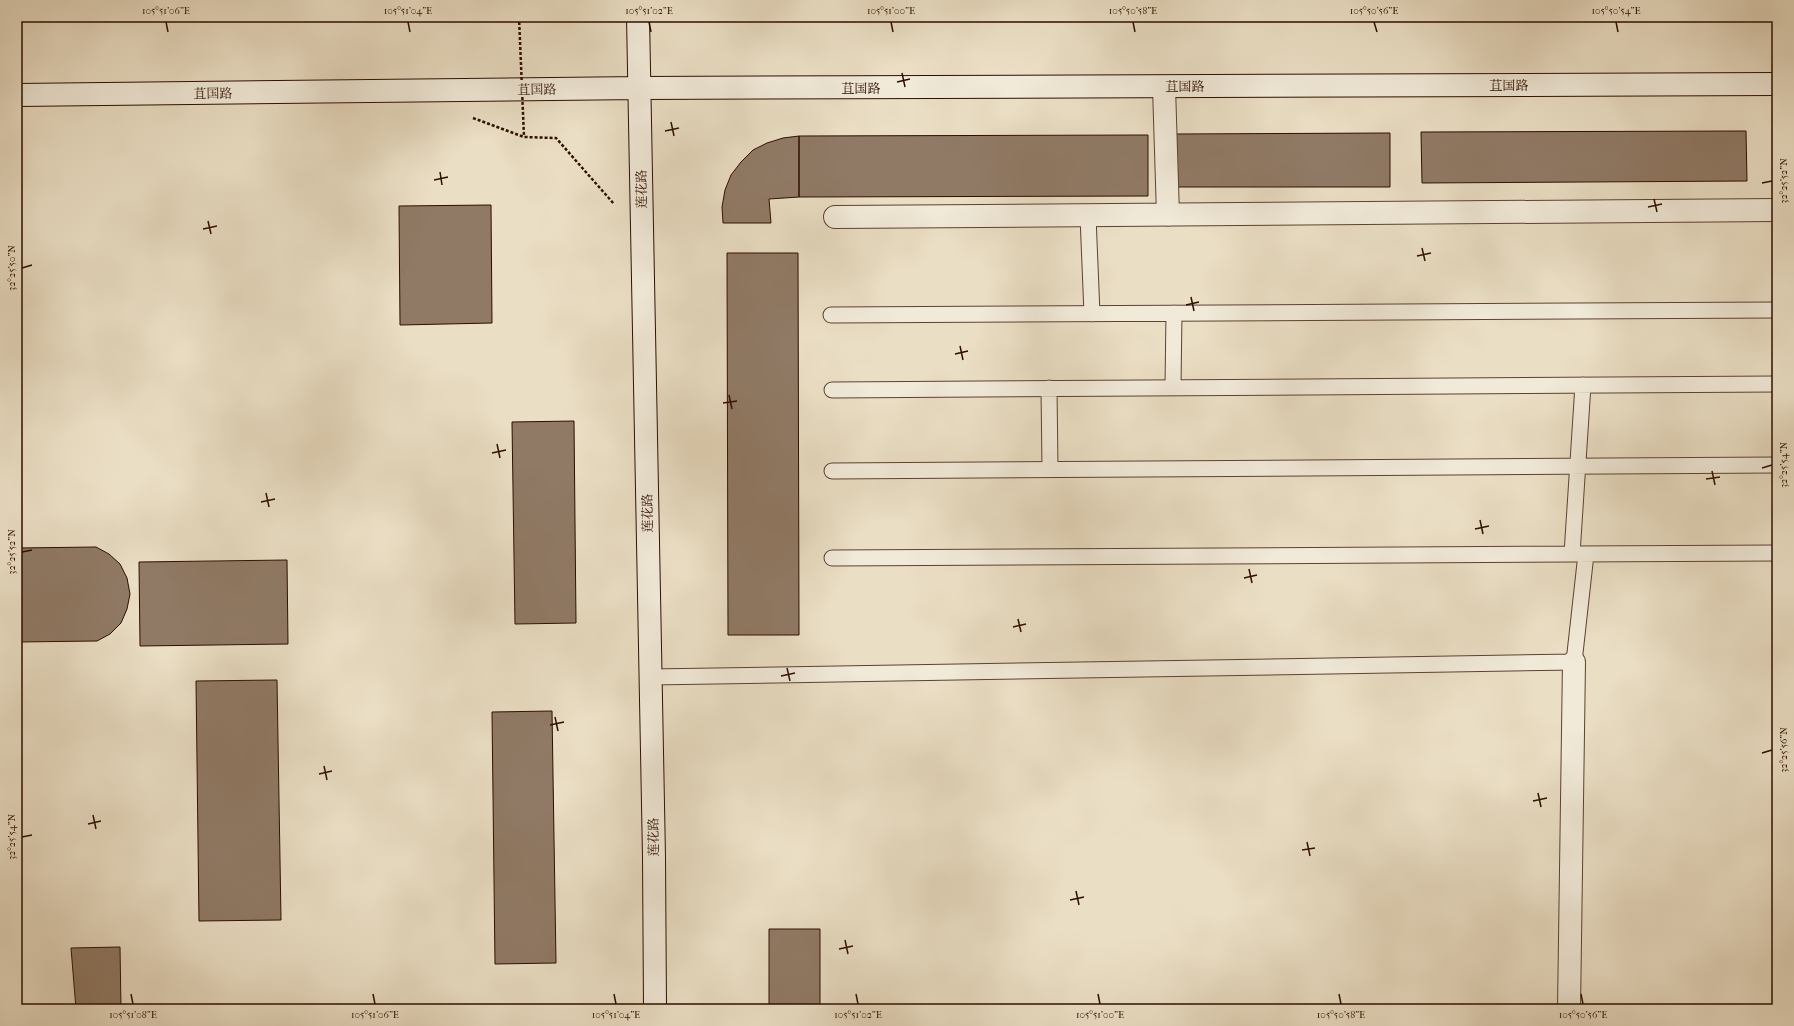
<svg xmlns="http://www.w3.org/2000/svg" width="1794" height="1026" font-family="'IM FELL French Canon','Noto Serif SC',serif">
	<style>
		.building { fill: #907a66; stroke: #2e0d00 }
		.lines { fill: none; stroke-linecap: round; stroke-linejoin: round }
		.lane-casing { stroke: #5d4131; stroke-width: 17 }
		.street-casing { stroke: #5d4131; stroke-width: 24 }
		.secondary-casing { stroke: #2e0d00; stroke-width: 24 }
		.path { stroke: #2e0d00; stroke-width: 2.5; stroke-dasharray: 3 2; stroke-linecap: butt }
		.lane { stroke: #f1ead9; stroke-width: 15 }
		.street { stroke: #f1ead9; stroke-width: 22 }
		.secondary { stroke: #f1ead9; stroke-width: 22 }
		.path-bridge { stroke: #2e0d00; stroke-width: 2.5; stroke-dasharray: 3 2; stroke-linecap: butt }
		.ticks { fill: none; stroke: #2e0d00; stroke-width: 1.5 }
		.labels { text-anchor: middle; stroke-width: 3.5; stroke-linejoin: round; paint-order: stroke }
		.street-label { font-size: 13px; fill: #2e0d00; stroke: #f1ead9 }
		.neatline { fill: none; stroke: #2e0d00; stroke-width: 1.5 }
		.ticks-label { font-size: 10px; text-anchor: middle; fill: #2e0d00 }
	</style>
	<rect width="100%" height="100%" fill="#eadec4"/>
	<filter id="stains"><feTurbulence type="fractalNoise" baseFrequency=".005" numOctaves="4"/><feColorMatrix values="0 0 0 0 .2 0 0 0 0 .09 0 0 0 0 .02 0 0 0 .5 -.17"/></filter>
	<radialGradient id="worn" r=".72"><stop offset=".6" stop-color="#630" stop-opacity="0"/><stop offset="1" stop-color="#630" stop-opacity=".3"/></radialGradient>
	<path class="building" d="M1746,131L1747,181L1422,183L1421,132Z
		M1390,133V187H1175V134Z
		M1148,135V196L799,197V136Z
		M799,136V197L769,199L771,223H723L722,207L725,190L731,175L741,162L753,150L767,143L783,138Z
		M491,205L492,323L400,325L399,206Z
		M727,253H798L799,635H728Z
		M574,421L576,623L515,624L512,422Z
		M96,547L109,554L120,564L127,578L130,594L127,609L121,623L110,634L97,641L17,642V548Z
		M287,560L288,644L140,646L139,562Z
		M277,680L281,920L199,921L196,681Z
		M552,711L556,963L495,964L492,712Z
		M769,929H820V1009H769Z
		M120,947L121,1009H76L71,948Z"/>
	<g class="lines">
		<g class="lane-casing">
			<path id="lane" d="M1088,216L1092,314
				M831,315L1777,310
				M1173,387L1174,313
				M1049,388L1050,469
				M832,390L1777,384
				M832,471L1777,465
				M1572,554L1583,385
				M832,558L1777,553
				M650,677L1574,662L1586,554"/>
		</g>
		<g class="street-casing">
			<path id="street" d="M1164,87L1168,215
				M835,217L1777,210
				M1569,1009L1574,662"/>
		</g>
		<g class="secondary-casing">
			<path id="secondary" d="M638,17L654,857L655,1009
				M17,95L639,88L1777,84"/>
		</g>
		<path class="path" d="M473,118L524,137L556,138L614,204"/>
		<use href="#lane" class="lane"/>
		<use href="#street" class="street"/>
		<use href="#secondary" class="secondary"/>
		<path class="path-bridge" d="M519,17L524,137"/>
	</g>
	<path class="ticks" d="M166,22L168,32M408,22L410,32M649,22L651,32M891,22L893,32M1133,22L1135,32M1374,22L1377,32M1616,22L1618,32M902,73L905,87M897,82L910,79M671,122L674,136M665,131L679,128M440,172L442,185M434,180L448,177M1762,183L1772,181M1654,199L1657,212M1648,207L1662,204M208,221L211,234M203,229L217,226M1422,248L1425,261M1417,256L1431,253M22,268L32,265M1191,297L1194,311M1186,305L1199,302M960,346L963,360M955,354L968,351M729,395L732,409M723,403L737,401M497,444L500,458M492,453L506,450M1762,468L1772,465M1712,471L1715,485M1706,479L1720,477M266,493L269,507M261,502L275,499M1480,520L1483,534M1475,529L1489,526M22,552L32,550M1249,569L1252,583M1244,578L1257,575M1018,619L1021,632M1013,627L1026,624M787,668L790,681M781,676L795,673M555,717L558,731M550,725L564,722M1762,753L1772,750M324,766L327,780M319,774L332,771M1538,793L1541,807M1533,801L1547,798M93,815L96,829M88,824L101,821M22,837L32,835M1307,842L1310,856M1302,850L1315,848M1076,891L1079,905M1070,900L1084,897M845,940L848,954M839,949L853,946M131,994L133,1004M373,994L375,1004M614,994L616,1004M856,994L858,1004M1098,994L1100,1004M1339,994L1341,1004M1581,994L1583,1004"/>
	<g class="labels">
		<g class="street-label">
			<text x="1509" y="90">苴国路</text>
			<text x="1185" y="91">苴国路</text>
			<text x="861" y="93">苴国路</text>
			<text transform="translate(537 89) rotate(-1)" y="5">苴国路</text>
			<text transform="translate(213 93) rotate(-1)" y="5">苴国路</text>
			<text transform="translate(641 189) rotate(-91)" y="5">莲花路</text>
			<text transform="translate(647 513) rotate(-91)" y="5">莲花路</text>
			<text transform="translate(653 837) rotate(-91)" y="5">莲花路</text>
		</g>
	</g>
	<rect width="1794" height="1026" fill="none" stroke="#eadec4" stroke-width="44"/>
	<rect x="22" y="22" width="1750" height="982" class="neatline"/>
	<g class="ticks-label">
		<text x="166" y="14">105°51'06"E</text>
		<text x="408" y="14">105°51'04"E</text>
		<text x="649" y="14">105°51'02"E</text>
		<text x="891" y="14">105°51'00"E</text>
		<text x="1133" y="14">105°50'58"E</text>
		<text x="1374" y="14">105°50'56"E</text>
		<text x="1616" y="14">105°50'54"E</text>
		<text transform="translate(1783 181) rotate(-90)" y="4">32°25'52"N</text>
		<text transform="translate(11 268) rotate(-90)" y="4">32°25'50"N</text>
		<text transform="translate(1783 465) rotate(-90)" y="4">32°25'54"N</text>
		<text transform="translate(11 552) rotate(-90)" y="4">32°25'52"N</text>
		<text transform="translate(1783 750) rotate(-90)" y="4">32°25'56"N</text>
		<text transform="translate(11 837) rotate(-90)" y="4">32°25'54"N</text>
		<text x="133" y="1018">105°51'08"E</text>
		<text x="375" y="1018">105°51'06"E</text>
		<text x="616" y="1018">105°51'04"E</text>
		<text x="858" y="1018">105°51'02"E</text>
		<text x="1100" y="1018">105°51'00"E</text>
		<text x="1341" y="1018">105°50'58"E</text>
		<text x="1583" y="1018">105°50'56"E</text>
	</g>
	<rect width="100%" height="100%" filter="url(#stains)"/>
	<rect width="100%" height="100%" fill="url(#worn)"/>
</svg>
